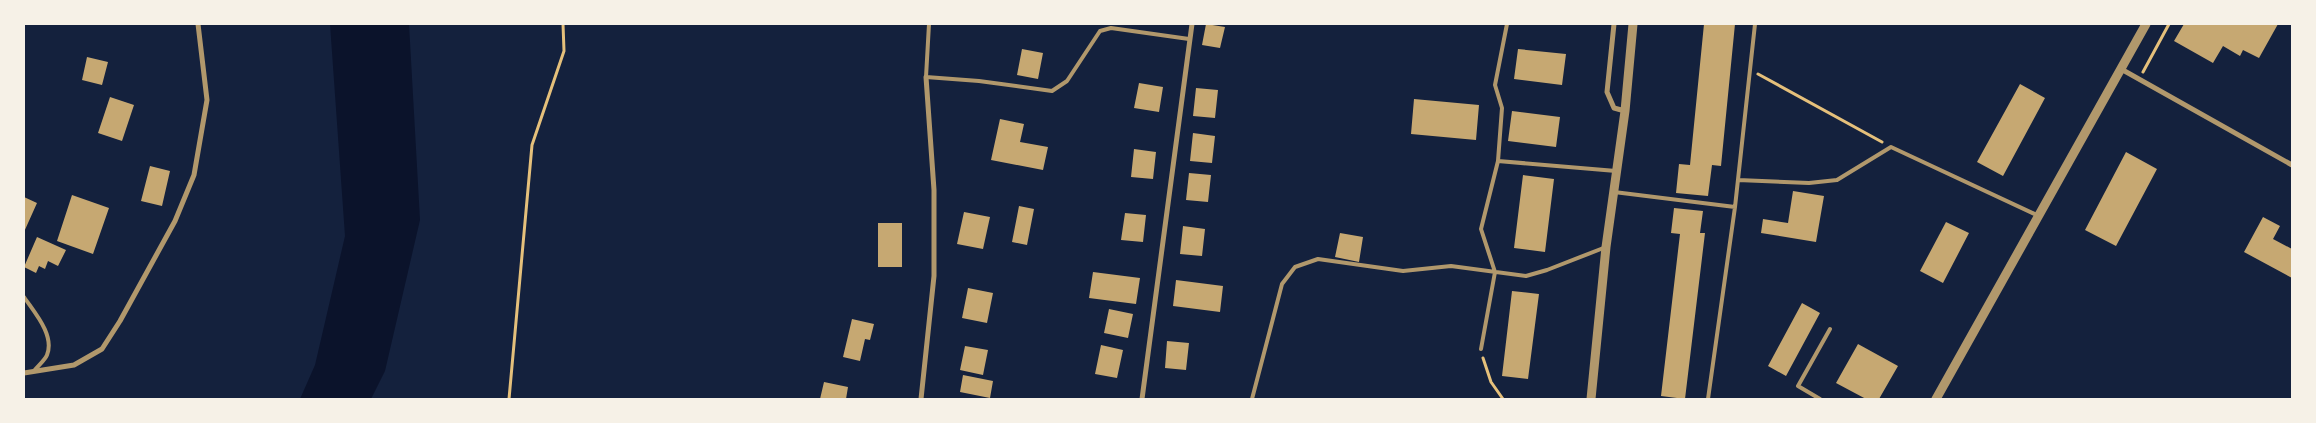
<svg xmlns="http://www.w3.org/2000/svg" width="2316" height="423" font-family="Rubik,sans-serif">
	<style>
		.water { fill: #0b132b }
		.building { fill: #c6a872 }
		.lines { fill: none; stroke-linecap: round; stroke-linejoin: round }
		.path { stroke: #e5c07b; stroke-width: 3 }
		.service { stroke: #b1986c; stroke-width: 4 }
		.minor { stroke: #b1986c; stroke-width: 5 }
		.tertiary { stroke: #b1986c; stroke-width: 9 }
	</style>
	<rect width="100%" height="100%" fill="#14213d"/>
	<path class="water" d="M330,24H409L420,220L385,371L371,399H300L315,365L345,236Z"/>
	<path class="building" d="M1206,24L1225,27L1220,48L1202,45Z
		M1704,24H1735L1721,166L1712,165L1708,196L1676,193L1679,164L1690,165Z
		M2184,24H2278L2259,58L2243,50L2240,56L2223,46L2213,63L2174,41Z
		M1022,49L1043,53L1038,79L1017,75Z
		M1518,49L1566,54L1562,85L1514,79Z
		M87,57L108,62L102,85L82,80Z
		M1139,83L1163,87L1159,112L1134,108Z
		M2020,84L2045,98L2003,176L1977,162Z
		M1196,88L1218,90L1215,118L1193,116Z
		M110,97L134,105L122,141L98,133Z
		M1414,99L1479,105L1476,140L1411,134Z
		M1512,111L1560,117L1556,147L1508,141Z
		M1000,119L1024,124L1020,142L1048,147L1043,170L991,160Z
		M1193,133L1215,136L1212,163L1190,161Z
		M1134,149L1156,152L1153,179L1131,177Z
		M2126,152L2157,169L2116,246L2085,230Z
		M150,166L170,171L162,206L141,201Z
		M1189,173L1211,175L1208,202L1186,200Z
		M1523,175L1554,179L1545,252L1514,248Z
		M1793,191L1824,196L1816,242L1761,233L1763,219L1788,223Z
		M72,195L109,208L93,254L57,241Z
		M24,197L37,203L24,232Z
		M1019,206L1034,209L1027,245L1012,242Z
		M1674,208L1703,211L1700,233H1705L1685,399L1661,396L1680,234L1671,233Z
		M964,212L990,217L983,249L957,244Z
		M1125,213L1146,215L1143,242L1121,240Z
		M2263,217L2280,226L2273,239L2292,249V278L2244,252Z
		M1946,222L1969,233L1943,283L1920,271Z
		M878,223H902V267H878Z
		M1183,226L1205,229L1202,256L1180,254Z
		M1340,233L1363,237L1359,262L1335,257Z
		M37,237L66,250L58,266L48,261L45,269L39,266L36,273L24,267Z
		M1093,272L1140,278L1136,304L1089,298Z
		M1176,280L1223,286L1220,312L1173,306Z
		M968,288L993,293L987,323L962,318Z
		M1512,291L1539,294L1528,379L1502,376Z
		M1802,303L1820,313L1786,376L1768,366Z
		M1109,309L1133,314L1128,338L1104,333Z
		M852,319L874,324L870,340L865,339L860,361L843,357Z
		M1167,341L1189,343L1186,370L1165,368Z
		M1858,344L1898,366L1879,399H1866L1836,383Z
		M1101,345L1123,350L1117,378L1095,374Z
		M965,346L988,350L983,375L960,370Z
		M963,375L993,381L990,398L960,392Z
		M824,382L848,387L846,399H820Z"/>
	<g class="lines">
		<path class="path" d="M2143,72L2169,24
			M1758,74L1882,142
			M1483,358L1491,382L1503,399
			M509,399L532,145L564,51L563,24"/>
		<path class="service" d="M929,24L926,77L979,81L1052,91L1067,81L1100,31L1111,28L1189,39
			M1498,161L1616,171
			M1738,180L1809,183L1837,180L1891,147L2039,216
			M1614,192L1735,207L1755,24
			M24,297C34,312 55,335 47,355C45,360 38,366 34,371
			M1481,349L1495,272L1481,229L1498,161L1502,108L1495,85L1507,24
			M1252,399L1282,284L1295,267L1318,259L1403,271L1451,266L1526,276L1547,270L1606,247
			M1708,399L1735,207
			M1820,399L1798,386L1830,329"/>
		<path class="minor" d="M1614,24L1607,92L1614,108L1625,111
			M2121,69L2292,165
			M24,373L74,365L102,349L120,321L175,221L194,175L207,100L198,24
			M921,399L934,276V190L926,77
			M1142,399L1192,24"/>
		<path class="tertiary" d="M1591,399L1606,247L1625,111L1633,24
			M1936,399L2146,24"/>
	</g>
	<rect width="2316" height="423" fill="none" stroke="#f6f1e7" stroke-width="50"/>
</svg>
